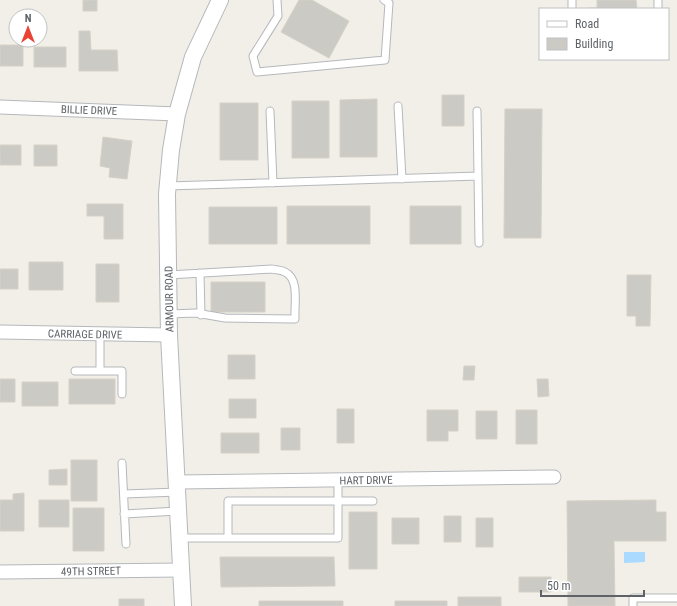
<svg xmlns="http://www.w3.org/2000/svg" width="677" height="606" font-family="'Roboto Condensed',sans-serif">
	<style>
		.water { fill: #aadaff }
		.building { fill: #cccac5; stroke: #d6d1c6 }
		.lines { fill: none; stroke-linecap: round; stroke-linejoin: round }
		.service-casing { stroke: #b5b8bc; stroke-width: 9 }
		.minor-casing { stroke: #b5b8bc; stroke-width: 15 }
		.tertiary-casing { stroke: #b5b8bc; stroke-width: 18 }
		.service { stroke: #fff; stroke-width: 7 }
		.minor { stroke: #fff; stroke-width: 13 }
		.tertiary { stroke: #fff; stroke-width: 16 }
		.labels { text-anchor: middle; stroke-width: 3; stroke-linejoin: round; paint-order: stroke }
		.street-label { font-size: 11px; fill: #5f6368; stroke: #fff }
	</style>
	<rect width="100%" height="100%" fill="#f1efe8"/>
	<path class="water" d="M624,552H645V562L624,563Z"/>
	<path class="building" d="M83,0H97V11H83Z
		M299,0H312L349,21L329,58L281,32Z
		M597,0H636L637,9H589V8H597Z
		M79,31H90L91,50H117L118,71H79Z
		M0,45H23V66H0Z
		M34,47H66V67H34Z
		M442,95H464V126H442Z
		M377,99V157H340V100Z
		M292,101H329V158H292Z
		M220,103H258V160H220Z
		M505,109H542L541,238H504Z
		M103,137L132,141L127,179L109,177L110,168L100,166Z
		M0,145H21V165H0Z
		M34,145H57V166H34Z
		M87,204H123V239H104V216H87Z
		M287,206H370V244H287Z
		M410,206H461V244H410Z
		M209,207H277V244H209Z
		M29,262H63V290H29Z
		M96,264H119V302H96Z
		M0,269H18V289H0Z
		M627,275H651L650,326H636V316H627Z
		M211,282H265V312H211Z
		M228,355H255V379H228Z
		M464,366H475L474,380H463Z
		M0,379H15V402H0Z
		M69,379H115V404H69Z
		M537,379H548L549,396L538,397Z
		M22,382H58V406H22Z
		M229,399H256V418H229Z
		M337,409H354V443H337Z
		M427,410H458V431H448V441H427Z
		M516,410H537V444H516Z
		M476,411H497V439H476Z
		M281,428H300V450H281Z
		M221,433H259V453H221Z
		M71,460H97V501H71Z
		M67,469V485H49V470Z
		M24,493V531H0V500H13V494Z
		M39,500H69V527H39Z
		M656,500V512H666V541H614L615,606H568L567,501Z
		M73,508H104V551H73Z
		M349,512H377V569H349Z
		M444,516H461V542H444Z
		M392,518H419V544H392Z
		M476,518H493V547H476Z
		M220,557H334L335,586L221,587Z
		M519,577H551V592H519Z
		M458,597H501V606H458Z
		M119,599H144V606H119Z
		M259,601H343V606H259Z
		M395,601H447V606H395Z"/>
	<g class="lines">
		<g class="service-casing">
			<path id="service" d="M277,0L278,16L253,56L257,72L385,60L389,3L384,0
				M572,0V9
				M658,0V9
				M398,106L402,179
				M270,111L273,183
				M478,176L479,243
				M168,186L478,176L477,111
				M200,273L201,315
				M168,275L272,269C276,270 281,270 285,272C300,279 294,305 295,319L225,318L196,313L169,314
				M100,334V370
				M75,371H122V394
				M122,463L126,544
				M124,494L178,492
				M124,514L178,511
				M180,538H338V480
				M228,538V501H373
				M633,606V598H677"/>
		</g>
		<g class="minor-casing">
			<path id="minor" d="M0,107L177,114
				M0,332L169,335
				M178,482L554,477
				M0,572L181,570"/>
		</g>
		<g class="tertiary-casing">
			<path id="tertiary" d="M183,606L169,335L167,194L171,150L177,114L193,57L220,0"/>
		</g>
		<use href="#service" class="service"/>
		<use href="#minor" class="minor"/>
		<use href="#tertiary" class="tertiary"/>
	</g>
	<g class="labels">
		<g class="street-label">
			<text transform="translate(89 110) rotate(2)" y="4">BILLIE DRIVE</text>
			<text transform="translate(169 299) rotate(-91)" y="4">ARMOUR ROAD</text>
			<text transform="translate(85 334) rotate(1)" y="4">CARRIAGE DRIVE</text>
			<text transform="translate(366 480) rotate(-1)" y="4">HART DRIVE</text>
			<text transform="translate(91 571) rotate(-1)" y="4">49TH STREET</text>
		</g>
	</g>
	<rect x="539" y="8" width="130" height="52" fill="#ffffff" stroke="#bfc1c3"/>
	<rect x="547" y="21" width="20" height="6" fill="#ffffff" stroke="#bfc1c3"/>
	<text x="575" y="28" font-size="12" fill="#5f6368">Road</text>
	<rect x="547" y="38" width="20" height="12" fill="#cccac5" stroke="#bfc1c3"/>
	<text x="575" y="48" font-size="12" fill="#5f6368">Building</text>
	<g transform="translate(28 28)"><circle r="19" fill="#ffffff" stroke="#bfc1c3"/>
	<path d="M0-3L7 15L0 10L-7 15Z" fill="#ea4335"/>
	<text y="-6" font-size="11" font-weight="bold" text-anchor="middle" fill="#5f6368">N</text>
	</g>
	<path d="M541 590v6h103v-6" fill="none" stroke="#5f6368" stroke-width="2"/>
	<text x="547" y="590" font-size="12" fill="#5f6368" stroke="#ffffff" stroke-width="3" paint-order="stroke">50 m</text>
</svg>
